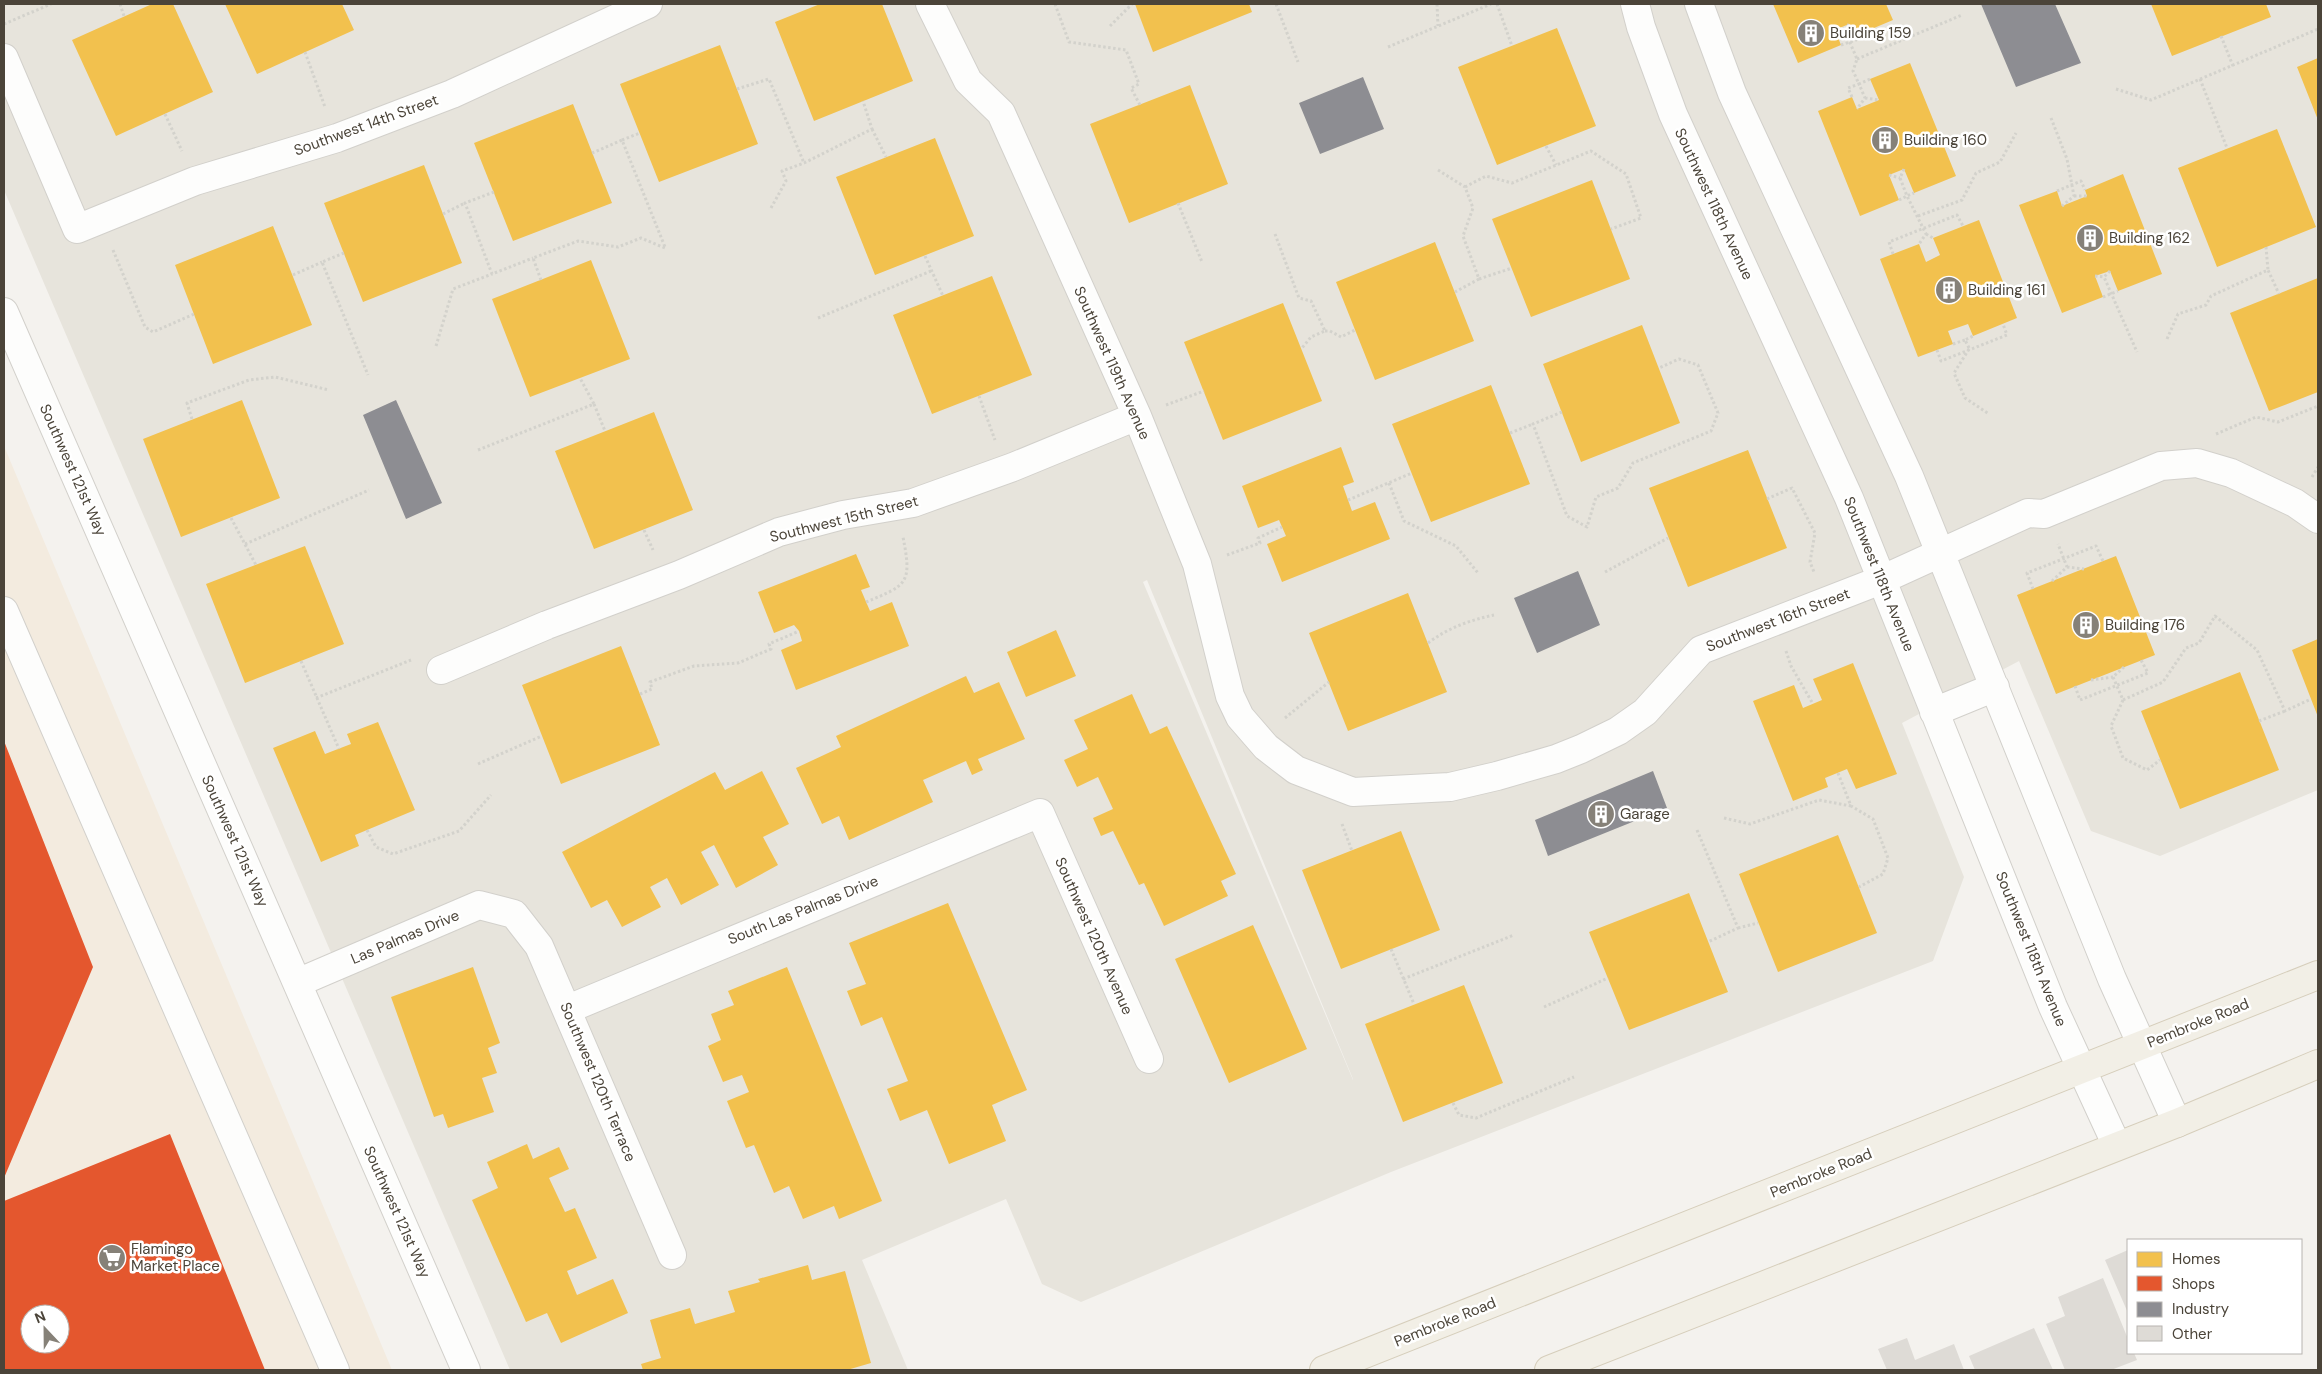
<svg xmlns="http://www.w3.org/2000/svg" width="2322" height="1374" font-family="'DM Sans',sans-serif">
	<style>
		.residential { fill: #e7e4dc; fill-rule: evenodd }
		.commercial { fill: #f3ebdf; fill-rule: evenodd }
		.homes { fill: #f2c14e }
		.shops { fill: #e4572e; fill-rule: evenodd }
		.industry { fill: #8d8d92 }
		.building { fill: #dedbd6 }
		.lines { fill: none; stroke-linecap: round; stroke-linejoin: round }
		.minor-casing { stroke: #d2d0cb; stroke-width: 30 }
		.major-casing { stroke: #d6cebb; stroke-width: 30 }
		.path { stroke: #d3d2cc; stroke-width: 3; stroke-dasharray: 2.5 2.5; stroke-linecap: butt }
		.minor { stroke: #fdfdfc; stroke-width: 28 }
		.major { stroke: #f2efe6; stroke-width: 28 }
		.labels { text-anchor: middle; stroke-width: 5; stroke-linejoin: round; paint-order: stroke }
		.poi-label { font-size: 15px; fill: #4b4439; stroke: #fff; text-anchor: start }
		.street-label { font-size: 15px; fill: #4b4439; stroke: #fff }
	</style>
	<rect width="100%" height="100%" fill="#f4f2ee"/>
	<path class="residential" d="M4,4H2318V790L2160,856L2091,831L2019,661L1902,723L1964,877L1933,961L1391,1172L1081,1302L1042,1284L1006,1199L862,1260L908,1370H510L4,190ZM1147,580L1353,1079V1080L1143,582Z"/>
	<path class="commercial" d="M4,446L392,1370H4ZM30,1314H60V1344H30Z"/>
	<path class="homes" d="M152,4H173L213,92L116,136L72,40Z
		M225,4H342L354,30L257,74Z
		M820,4H882L913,81L814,121L775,22Z
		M1135,4H1249L1252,12L1153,52Z
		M1773,4H1886L1893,20L1855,36L1849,24L1835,30L1841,45L1798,63Z
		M2151,4H2266L2271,17L2172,56Z
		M1557,28L1596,126L1497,165L1458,67Z
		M720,45L758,144L659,182L620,84Z
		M2318,58V120L2297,67Z
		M1910,63L1956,176L1914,193L1904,169L1889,175L1899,200L1860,216L1818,111L1852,97L1857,109L1879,100L1870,79Z
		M1190,85L1228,184L1129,223L1090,124Z
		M573,104L612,203L513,241L474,143Z
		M2277,129L2316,227L2217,267L2178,168Z
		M935,138L974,236L875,275L836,177Z
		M424,165L462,263L363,302L324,203Z
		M2123,174L2162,274L2118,291L2110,271L2095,276L2103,297L2062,313L2019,205L2057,191L2062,206L2087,196L2085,190Z
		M1592,180L1630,279L1531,317L1492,219Z
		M1979,220L2017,318L1973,336L1968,324L1948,331L1953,344L1918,357L1880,259L1919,244L1926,262L1940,255L1933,238Z
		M273,226L312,325L213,364L175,265Z
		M1435,242L1474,341L1375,380L1336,282Z
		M591,260L630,359L530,397L492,299Z
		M992,276L1032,375L932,414L893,315Z
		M2318,278V392L2269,411L2230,313Z
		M1283,303L1322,401L1223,440L1184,342Z
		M1642,325L1680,423L1581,462L1543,364Z
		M1491,385L1530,484L1431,522L1392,424Z
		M242,400L280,498L181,537L143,439Z
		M654,412L693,510L594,549L555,451Z
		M1341,447L1354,482L1343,486L1352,511L1375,502L1390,539L1282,582L1267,544L1286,536L1279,520L1258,528L1242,486Z
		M1748,450L1787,548L1688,587L1649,488Z
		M305,546L344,644L245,683L206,584Z
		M856,554L870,587L861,590L870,611L892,602L909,646L796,690L781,650L802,641L799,631L794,625L774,633L758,592Z
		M2116,556L2155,655L2056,694L2017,595Z
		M1408,593L1447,692L1348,731L1309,633Z
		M1056,630L1076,676L1026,697L1007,652Z
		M2318,639V717L2292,650Z
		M621,646L660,745L561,784L522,685Z
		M1853,663L1897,774L1856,789L1847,769L1825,778L1828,787L1793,801L1753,701L1794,685L1803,708L1822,700L1813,679Z
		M2240,672L2279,770L2180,809L2141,711Z
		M966,676L974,693L999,682L1025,739L978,759L983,770L972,775L966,761L923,780L933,802L849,840L839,816L822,824L796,768L841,747L836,736Z
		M1132,694L1150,734L1167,726L1236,874L1221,881L1228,896L1164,926L1144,883L1139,885L1113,831L1101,836L1093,818L1113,809L1098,777L1077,787L1064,760L1088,749L1074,720Z
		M378,722L415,810L355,835L359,846L321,862L273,748L315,731L325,754L351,744L347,734Z
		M762,771L789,824L763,837L778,865L736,888L714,845L701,852L719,885L681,905L667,878L650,887L661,907L622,927L607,900L591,908L562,852L715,772L725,790Z
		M1401,831L1440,930L1341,969L1302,870Z
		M1838,835L1877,933L1778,972L1739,874Z
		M1689,893L1728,992L1629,1030L1589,932Z
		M948,903L1027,1090L992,1105L1006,1141L949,1164L927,1110L900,1121L887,1089L908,1081L882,1017L861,1026L847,991L866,984L849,943Z
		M1253,925L1307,1049L1229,1083L1175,959Z
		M473,967L500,1043L488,1048L497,1073L482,1078L494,1112L448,1128L443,1114L434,1117L391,997Z
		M787,967L882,1201L839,1219L834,1206L803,1219L789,1186L774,1193L754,1145L746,1148L727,1101L749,1092L742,1075L723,1082L708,1046L721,1040L711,1014L734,1005L728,991Z
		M1464,985L1503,1083L1403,1122L1365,1024Z
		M527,1144L533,1159L559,1147L569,1169L549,1178L565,1212L575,1208L597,1258L567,1271L577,1295L613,1279L628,1313L561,1343L547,1313L526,1322L472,1200L498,1188L487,1162Z
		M808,1265L812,1280L845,1271L871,1363L847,1370H643L641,1364L661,1358L650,1320L690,1308L695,1324L735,1312L728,1291L760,1282L758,1279Z"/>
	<path class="shops" d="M4,741L93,967L4,1178Z
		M170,1134L265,1370H4V1201ZM30,1314H60V1344H30Z"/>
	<path class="industry" d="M1981,4H2055L2081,63L2016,87Z
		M1363,77L1384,129L1320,154L1299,103Z
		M396,400L442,503L406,519L363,415Z
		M1578,571L1600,625L1537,653L1514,598Z
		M1653,771L1667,808L1548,856L1535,820Z"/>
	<path class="building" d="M2128,1250V1313L2105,1260Z
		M2103,1278L2128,1339V1353H2134L2137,1360L2111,1370H2065L2046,1324L2065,1316L2058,1297Z
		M2034,1328L2053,1370H1975L1969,1356Z
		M1907,1338L1915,1360L1954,1344L1964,1370H1887L1878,1349Z"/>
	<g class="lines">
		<g class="minor-casing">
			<path id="minor" d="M930,4L968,81L1001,113L1137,416L1197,564L1230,696L1240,717L1266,747L1296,770L1353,792L1450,787L1497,776L1556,759L1581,749L1618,731L1645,712L1701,650L1881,580L2028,513L2044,514L2161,466L2197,463L2231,473L2295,503L2318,519
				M1635,4L1641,27L1673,114L1849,498L2053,1007L2117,1146
				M1699,4L1732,93L1909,476L2112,979L2177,1123
				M4,58L77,229L195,181L337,138L452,94L648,4
				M4,312L466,1370
				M4,611L335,1370
				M441,670L547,625L679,575L779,532L843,515L913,503L1013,467L1137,416
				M1934,712L1995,687
				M297,983L479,905L514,914L539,946L672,1255
				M568,1009L1040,813L1149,1059"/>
		</g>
		<g class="major-casing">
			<path id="major" d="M1324,1370L2318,975
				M1549,1370L2177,1123L2318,1064"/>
		</g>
		<path class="path" d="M120,4L124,16
			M1055,4L1069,42L1126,50L1139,84L1131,88L1140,105
			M1276,4L1298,62
			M1437,4L1438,26
			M1497,4L1512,46
			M4,24L51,4
			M1849,24L1845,31L1857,59L1853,71L1859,84L1870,79
			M1110,26L1132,4
			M1835,30L1845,31
			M2221,36L2233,66
			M1841,45L1856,40L1855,36
			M1388,47L1491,4
			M305,52L325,107
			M1857,59L1962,15
			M2200,79L2227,148
			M737,89L769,79L804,163
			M2116,89L2151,100L2318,29
			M1852,97L1848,88L1859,84L1865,98L1857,109
			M1865,98L1879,100
			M165,114L182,151
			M2051,118L2067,159L2074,196L2062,206
			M872,129L886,157
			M622,140L640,133
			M1546,146L1556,165
			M592,153L622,140L665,247
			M1904,169L1900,178L1907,196L1914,193
			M1438,170L1465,187L1473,208L1463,236L1479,279L1455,292
			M1889,175L1900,178
			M1465,187L1486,176L1512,183L1591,151L1626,174L1641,218L1611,229
			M2057,191L2081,181L2085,190
			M494,192L465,203L492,274L533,258
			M2074,196H2087
			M1899,200L1907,196L1926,234L1919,244
			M1178,203L1202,262
			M771,208L786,181L782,171L804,163L872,129L863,101
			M443,214L465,203
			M1918,216L1962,200L1976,173L2000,162L2016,133
			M1275,234L1299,298L1311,301L1325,331L1311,337L1302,348
			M1926,234L1933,238
			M2266,247L2268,270
			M113,250L145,327L153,332L194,314
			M344,253L322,262L368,375
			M1893,254L1889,242L1957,215L1963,226
			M925,256L943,296
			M2110,271L2104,277L2137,352
			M293,275L322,262
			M2095,276L2104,277
			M1479,279L1512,268
			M541,280L533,258L578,241L618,247L641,238L665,248
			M2103,297L2118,291
			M818,318L931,271
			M1325,331H1330L1341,337L1355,330
			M2167,339L2178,314L2206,305L2211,296L2268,270L2279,294
			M1953,344L1965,340
			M436,346L453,289L492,274
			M1969,348L1965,340L1973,336
			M1969,349L1954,373L1965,398L1989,414
			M1937,350L1941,361L2007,335L2003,324
			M979,396L995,440
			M594,404L605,431
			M1166,405L1204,391
			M1562,412L1533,424L1567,516L1587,527L1596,497L1618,488L1633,463L1711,431L1718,413L1698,365L1679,359L1659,368
			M192,419L187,403L249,380L275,377L329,390
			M1510,433L1533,424
			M2216,434L2256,417L2278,422L2318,406
			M478,450L594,404L580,378
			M2312,477L2318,467
			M1389,483L1404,521L1456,546L1478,573
			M1767,499L1792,488L1815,533L1810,562L1814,572
			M1348,500L1412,473
			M231,518L256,565
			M644,530L653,550
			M245,544L369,490
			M1227,555L1260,543L1258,538L1282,527
			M2067,567L2084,569
			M1605,572L1668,538
			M2052,581L2067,567L2058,544
			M2033,589L2027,573L2096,546L2103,561
			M866,602C908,585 912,583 903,537
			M1428,643C1448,628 1470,620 1494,615
			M1786,651L1791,666L1813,704
			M301,661L339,749
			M2124,667L2113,677L2123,700L2163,682L2186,648L2199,643L2215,616L2257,650L2285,711L2311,699
			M2091,680L2113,677
			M2075,686L2080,700L2148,673L2141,660
			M640,694L652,689L650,682L694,666L738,663L771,649L769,644L799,631
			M316,698L411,660
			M2123,700L2111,726L2123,758L2147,770L2160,760
			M1285,718L1329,682
			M2259,721L2285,711
			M478,764L542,736
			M1838,773L1851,806L1873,819L1888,858L1883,874L1859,887
			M1724,818L1750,824L1819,800L1851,806
			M1342,824L1352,851
			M367,830L376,847L393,854L459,831L491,795
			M1697,830L1738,928L1708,942
			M1738,928L1758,923
			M1391,949L1414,1004
			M1403,979L1514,935
			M1544,1007L1608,978
			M1453,1103L1459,1115L1476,1118L1574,1077"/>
		<use href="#minor" class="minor"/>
		<use href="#major" class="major"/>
	</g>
	<defs>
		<g id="building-disc" transform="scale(1.4375)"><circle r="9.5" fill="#868178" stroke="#fff"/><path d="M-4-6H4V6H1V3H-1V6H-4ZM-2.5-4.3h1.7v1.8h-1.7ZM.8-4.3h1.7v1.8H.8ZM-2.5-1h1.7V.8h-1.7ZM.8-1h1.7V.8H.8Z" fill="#fff"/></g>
		<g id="supermarket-disc" transform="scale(1.4375)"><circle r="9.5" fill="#868178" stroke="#fff"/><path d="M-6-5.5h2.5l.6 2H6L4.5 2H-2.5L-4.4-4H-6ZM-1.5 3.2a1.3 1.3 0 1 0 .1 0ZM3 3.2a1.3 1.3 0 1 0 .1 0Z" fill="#fff"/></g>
	</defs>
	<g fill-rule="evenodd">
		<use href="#building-disc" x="1811" y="33"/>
		<use href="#building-disc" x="1885" y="140"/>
		<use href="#building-disc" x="2090" y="238"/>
		<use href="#building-disc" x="1949" y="290"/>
		<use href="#building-disc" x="2086" y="625"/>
		<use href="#building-disc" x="1601" y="814"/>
		<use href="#supermarket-disc" x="112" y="1258"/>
	</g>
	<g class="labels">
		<g class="poi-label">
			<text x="1830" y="38">Building 159</text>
			<text x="1904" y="145">Building 160</text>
			<text x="2109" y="243">Building 162</text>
			<text x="1968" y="295">Building 161</text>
			<text x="2105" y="630">Building 176</text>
			<text x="1620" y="819">Garage</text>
			<text x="131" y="1254">Flamingo<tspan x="131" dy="17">Market Place</tspan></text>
		</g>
		<g class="street-label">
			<text transform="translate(366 125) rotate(-20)" y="5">Southwest 14th Street</text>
			<text transform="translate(1714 204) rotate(65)" y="5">Southwest 118th Avenue</text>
			<text transform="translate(1112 363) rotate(66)" y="5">Southwest 119th Avenue</text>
			<text transform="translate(73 470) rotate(66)" y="5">Southwest 121st Way</text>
			<text transform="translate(844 519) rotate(-14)" y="5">Southwest 15th Street</text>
			<text transform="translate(1879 574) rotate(68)" y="5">Southwest 118th Avenue</text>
			<text transform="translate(1778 620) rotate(-21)" y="5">Southwest 16th Street</text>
			<text transform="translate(235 841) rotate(66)" y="5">Southwest 121st Way</text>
			<text transform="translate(803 910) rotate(-22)" y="5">South Las Palmas Drive</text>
			<text transform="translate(1094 936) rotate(66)" y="5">Southwest 120th Avenue</text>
			<text transform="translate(405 937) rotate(-23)" y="5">Las Palmas Drive</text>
			<text transform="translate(2031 949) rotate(68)" y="5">Southwest 118th Avenue</text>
			<text transform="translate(2198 1023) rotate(-22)" y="5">Pembroke Road</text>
			<text transform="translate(598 1082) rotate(67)" y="5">Southwest 120th Terrace</text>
			<text transform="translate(1821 1173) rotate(-22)" y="5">Pembroke Road</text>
			<text transform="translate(397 1212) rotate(66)" y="5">Southwest 121st Way</text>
			<text transform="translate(1445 1322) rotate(-22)" y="5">Pembroke Road</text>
		</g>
	</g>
	<rect width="2322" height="1374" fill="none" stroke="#4b4439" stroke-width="10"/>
	<rect x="2127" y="1239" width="175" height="115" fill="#ffffff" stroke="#b7b4b0"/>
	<rect x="2137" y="1252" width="25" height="15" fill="#f2c14e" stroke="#b7b4b0"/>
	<text x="2172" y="1264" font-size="15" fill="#4b4439">Homes</text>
	<rect x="2137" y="1276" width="25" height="15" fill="#e4572e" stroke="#b7b4b0"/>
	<text x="2172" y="1289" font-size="15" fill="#4b4439">Shops</text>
	<rect x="2137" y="1302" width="25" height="15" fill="#8d8d92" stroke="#b7b4b0"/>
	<text x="2172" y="1314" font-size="15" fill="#4b4439">Industry</text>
	<rect x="2137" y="1326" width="25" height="15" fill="#dedbd6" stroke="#b7b4b0"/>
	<text x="2172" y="1339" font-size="15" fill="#4b4439">Other</text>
	<g transform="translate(45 1329) rotate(338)"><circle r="24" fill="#ffffff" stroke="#b7b4b0"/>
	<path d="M0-4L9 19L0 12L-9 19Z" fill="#868178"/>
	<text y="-8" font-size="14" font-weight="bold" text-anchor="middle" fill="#4b4439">N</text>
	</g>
</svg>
